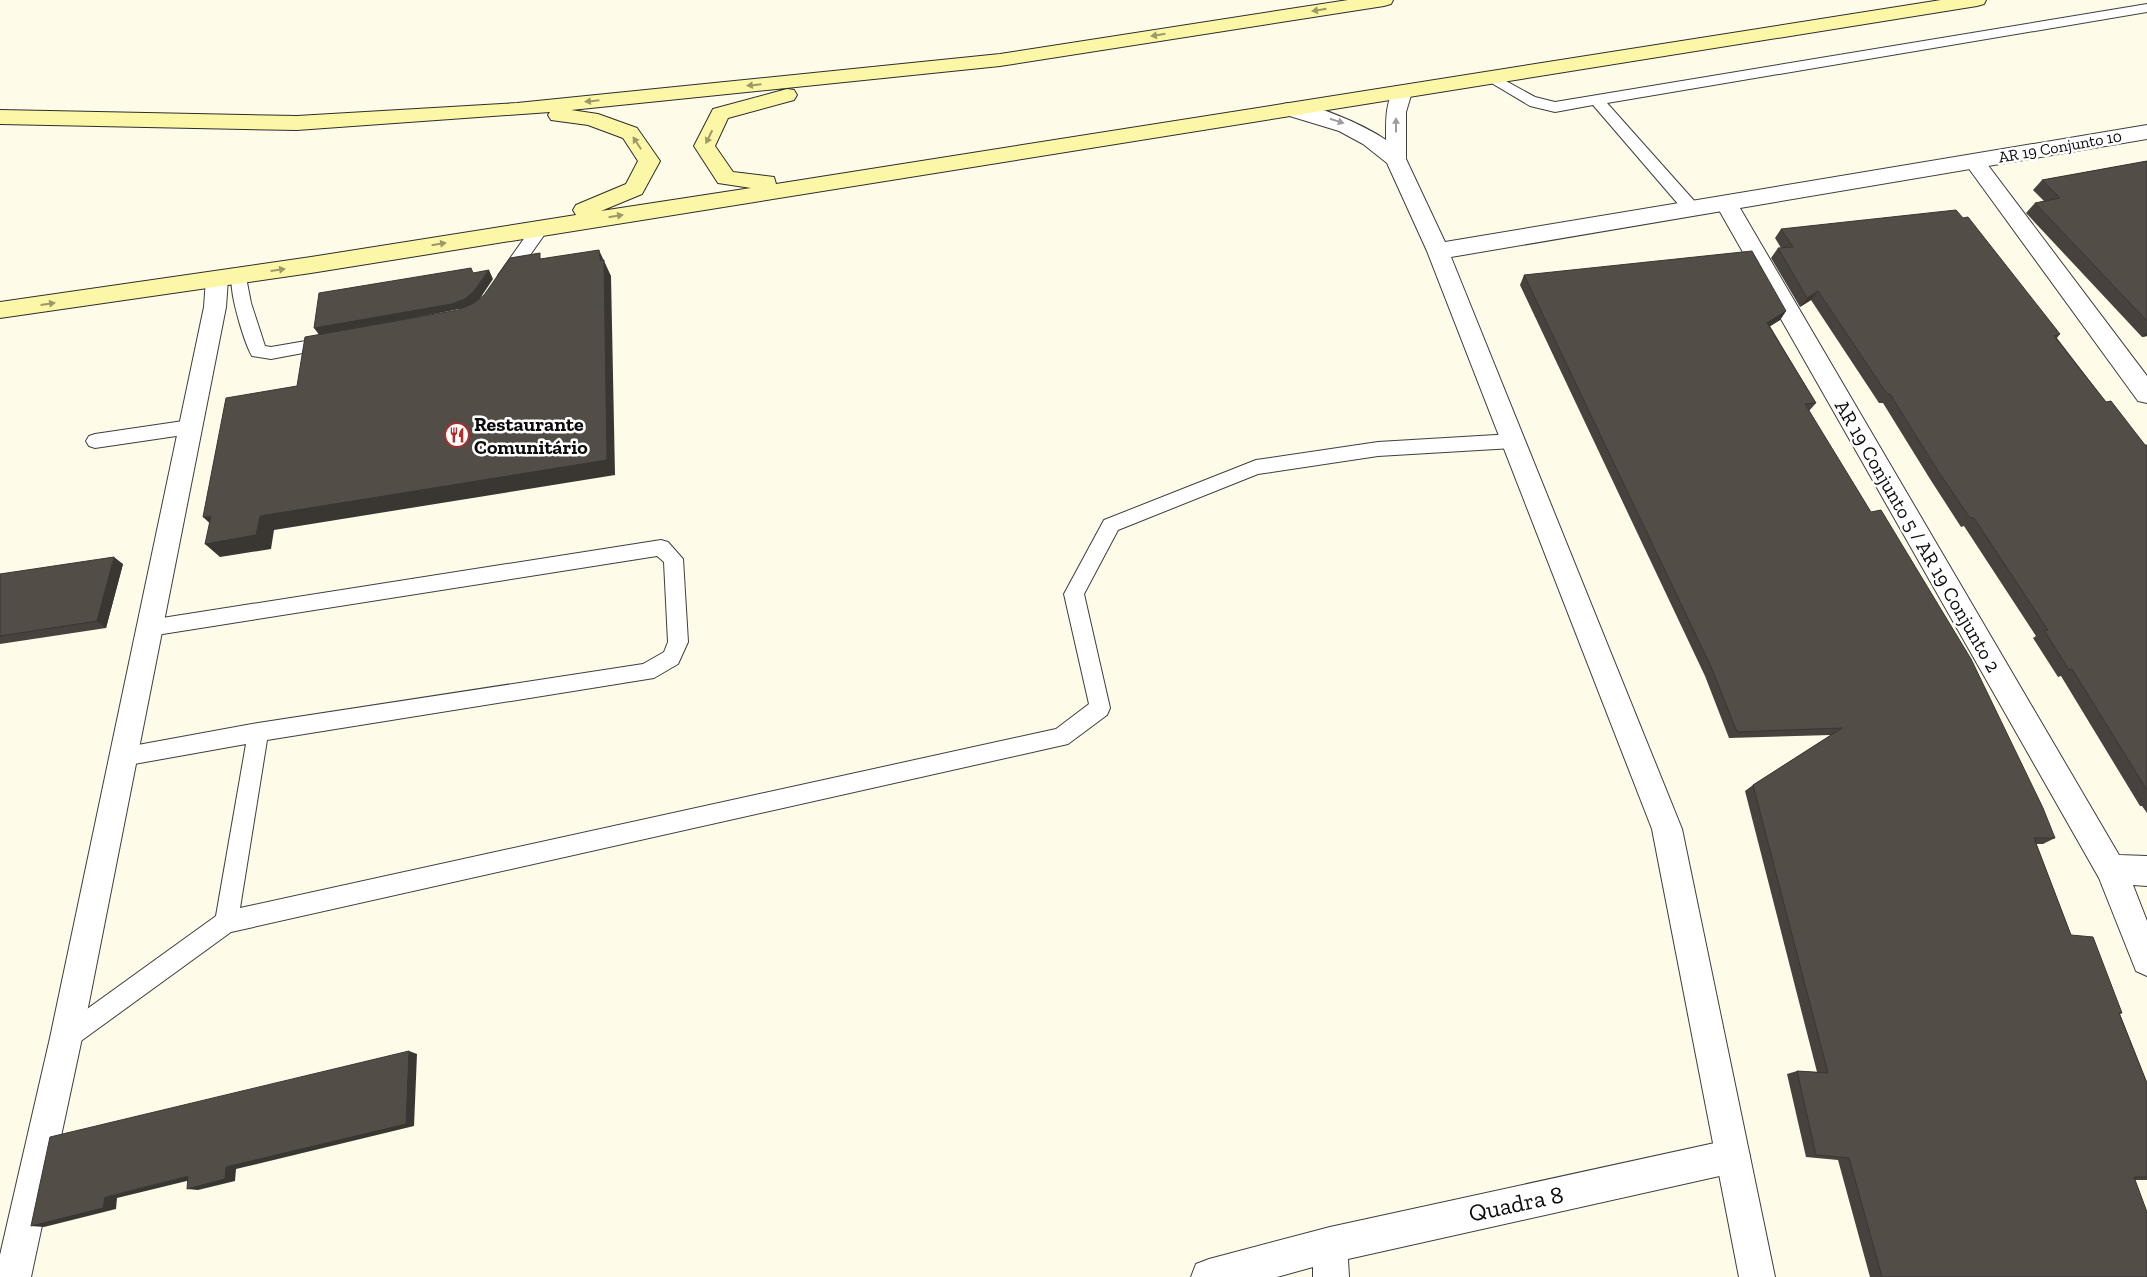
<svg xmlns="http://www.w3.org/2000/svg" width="2147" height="1277" font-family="'Zilla Slab',serif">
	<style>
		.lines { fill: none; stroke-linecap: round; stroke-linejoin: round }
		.service-casing { stroke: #3e3e3e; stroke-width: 2 }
		.minor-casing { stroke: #3e3e3e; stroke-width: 2 }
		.tertiary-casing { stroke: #3e3e3e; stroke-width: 2 }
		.secondary-casing { stroke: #2d2d2d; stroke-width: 2 }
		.service { fill: #fff; fill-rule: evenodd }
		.minor { fill: #fff; fill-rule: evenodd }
		.tertiary { fill: #fff; fill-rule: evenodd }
		.secondary { fill: #fcf7a6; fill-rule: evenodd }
		.wall { fill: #47423e }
		.shaded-wall { fill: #3a3632 }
		.building { fill: #534d48; stroke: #3a3632 }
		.oneway { fill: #9c9968 }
		.oneway2 { fill: #9d9d9d }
		.labels { text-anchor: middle; stroke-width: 5; stroke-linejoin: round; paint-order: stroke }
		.far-street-label { font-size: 16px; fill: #0b0b0b; stroke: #fff }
		.poi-label { font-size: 20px; font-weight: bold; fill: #0b0b0b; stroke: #fff; text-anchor: start }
		.street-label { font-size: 20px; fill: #0b0b0b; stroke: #fff }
		.near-street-label { font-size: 24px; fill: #0b0b0b; stroke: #fff }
	</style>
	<rect width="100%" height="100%" fill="#fefbe9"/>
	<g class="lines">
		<g class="service-casing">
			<path id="service" d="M2147,4V12L1607,103L1697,204L1699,208L1697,212H1685L1593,105L1555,112L1530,106L1483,78L1485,75H1495L1535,97L1555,102Z
				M541,222L547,223L549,227L547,231L511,282H499L497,278L499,274L535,223Z
				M239,270L245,272L251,303L265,346L271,347L329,337L335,339L338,343L335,347L271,359L252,356C244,342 226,284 233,272Z
				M190,420L196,422L199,427L196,432L190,434L95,448L89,446L86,441L89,436L95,434Z
				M1513,434L1519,436L1522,441L1519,446L1513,448L1378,456L1258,474L1118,530L1084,594L1110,708L1107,715L1068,744L231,932L74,1046L66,1050L58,1046L54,1038L58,1030L216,916L246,744L123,766L116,763L112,756L116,749L258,723L643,664L664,652L668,642L664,562L657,556L150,636L143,633L140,627L143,621L661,540L668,542L683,559L688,642L678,664L654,678L267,740L240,908L1056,729L1089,704L1064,594L1104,520L1256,460L1378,442Z"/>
		</g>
		<g class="minor-casing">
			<path id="minor" d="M1974,154L1981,156L2147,376V403L2138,401L1967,166L1963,161L1967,156Z
				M1726,196L1734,198L1737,203L2119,855L2147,856V886L2133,885L2147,921V976L2136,971L2099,878L1715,203L1718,198Z
				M217,271L225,273L228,279L226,307L82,1038L31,1277H0V1255L50,1038L204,307L206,279L209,273Z
				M1733,1139L1745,1144L1750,1156L1745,1168L1733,1173L1348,1259L1349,1277H1313V1267L1277,1277H1191L1196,1264L1209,1259L1330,1227Z"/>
		</g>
		<g class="tertiary-casing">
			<path id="tertiary" d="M1402,86L1409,88L1412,92L1406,112V159L1445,242L2147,125V139L1451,257L1682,829L1775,1277H1739L1652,829L1427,251L1387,163L1363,144L1339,131L1283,114L1280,109L1283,104C1306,98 1366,126 1386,140C1386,122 1385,103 1395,88Z"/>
		</g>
		<g class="secondary-casing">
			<path id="secondary" d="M1348,0H1393L1391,4L1384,6L1000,66L571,110L598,114L637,128L660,161L642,194L601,211L751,188L718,183L694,146L713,109L787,89L794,90L797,95L794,100L728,118L715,146L733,172L774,177L776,184L1941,0H1986L1984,4L1977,6L311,273L0,318V302L311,257L576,215L573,210L576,205L626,184L638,161L623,138L588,125L551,120L548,115L550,112L297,130L0,124V110L297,116L517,103L1000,54Z"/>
		</g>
		<use href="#service" class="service"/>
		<use href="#minor" class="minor"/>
		<use href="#tertiary" class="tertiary"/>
		<use href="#secondary" class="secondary"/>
	</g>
	<path class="wall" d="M2147,161V336L2142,337L2026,213L2035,203L2044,201L2033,190L2042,180Z
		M1781,229L2060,334L2057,338L2106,402L2145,445H2147V813L2142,806H2140L2061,676L2058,677L2033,638L2036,636L1964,526L1961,527L1930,479L1883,403H1879L1811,300L1800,307L1771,258L1778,248H1781L1775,238Z
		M1524,275L1786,311L1780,320L1770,326L1816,403L1809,411L2055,838L2043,844H2036L2071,935L2122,1013L2120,1014L2147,1083V1180H2135L2147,1277H1870L1838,1160L1806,1157L1787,1074L1797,1071L1817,1072L1745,791L1753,785L1831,735L1729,738L1705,676L1520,285Z
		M123,564L106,628L0,644V574Z"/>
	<path class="shaded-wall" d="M599,250L611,276L615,475L274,530L271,549L220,557L205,544L260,516L600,260Z
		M489,270L493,279L479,300L470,307L320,336L314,328Z
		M1818,291L1811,300L1800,307L1807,298Z
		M1786,311L1780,320L1761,332L1767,323Z
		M2147,332V336L2142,337Z
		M211,516L218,531L203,517Z
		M114,557L123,564L106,628L97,621Z
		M409,1051L417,1054L414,1126L236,1169L235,1181L198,1190L187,1189L226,1167Z
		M188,1176L199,1178L117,1198L116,1209L44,1227L31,1226L105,1197Z"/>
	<path class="building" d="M2147,161V321L2035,203L2060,198L2042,180Z
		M1956,210L1963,218L1968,217L2060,334L2054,336L2106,402L2111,401L2145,445H2147V790L2072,669L2069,670L2044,630H2048L1974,518H1970L1938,471L1890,394H1887L1818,291L1807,298L1778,248L1793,247L1781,229Z
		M599,250L600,260H604L607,460L260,516L256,535L205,544L211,516L203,517L226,398L297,386L305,337L458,310L474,303L484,295L510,258L540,253V259Z
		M1752,251L1786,311L1767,323L1816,403L1805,404L1871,512L1881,510L1971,659L2043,808L2055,838H2034L2071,935L2093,937L2122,1013H2119L2147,1083V1177H2134L2147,1212V1277H1882L1849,1158L1816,1155L1797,1071L1828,1073L1753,785L1842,728L1737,732L1712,669L1524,275Z
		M471,268L473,273L489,270L474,291L465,299L452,304L314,328L319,293Z
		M114,557L97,621L0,636V574Z
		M409,1051L406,1124L226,1167L225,1179L187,1189L188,1176L105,1197L103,1208L31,1226L50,1137Z"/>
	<defs><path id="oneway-solid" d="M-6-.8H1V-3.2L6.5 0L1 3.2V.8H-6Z" transform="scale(1.25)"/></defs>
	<g class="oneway">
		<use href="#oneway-solid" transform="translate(1319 10) rotate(171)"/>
		<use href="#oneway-solid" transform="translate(1158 35) rotate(171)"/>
		<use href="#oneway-solid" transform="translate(754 85) rotate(174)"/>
		<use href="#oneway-solid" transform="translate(592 101) rotate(174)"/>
		<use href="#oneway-solid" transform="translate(709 137) rotate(116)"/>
		<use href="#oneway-solid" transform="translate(637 143) rotate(-123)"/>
		<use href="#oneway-solid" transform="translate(616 216) rotate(-9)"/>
		<use href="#oneway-solid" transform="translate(439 244) rotate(-9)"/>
		<use href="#oneway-solid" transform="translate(278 270) rotate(-8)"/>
		<use href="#oneway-solid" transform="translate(48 304) rotate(-8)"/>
	</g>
	<g class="oneway2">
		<use href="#oneway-solid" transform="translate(1337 121) rotate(18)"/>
		<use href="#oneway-solid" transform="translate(1396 125) rotate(-90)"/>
	</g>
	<defs>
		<g id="restaurant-ring" transform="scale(1.25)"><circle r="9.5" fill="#fff" stroke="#b52928" stroke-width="1.5"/><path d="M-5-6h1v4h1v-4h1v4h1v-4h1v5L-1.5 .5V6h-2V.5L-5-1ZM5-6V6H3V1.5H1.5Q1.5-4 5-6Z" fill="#b52928"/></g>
	</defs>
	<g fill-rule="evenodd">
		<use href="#restaurant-ring" x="457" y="435"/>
	</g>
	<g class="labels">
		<g class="far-street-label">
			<text transform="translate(2060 146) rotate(-10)" y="6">AR 19 Conjunto 10</text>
		</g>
		<g class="poi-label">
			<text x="474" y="431">Restaurante<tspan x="474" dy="23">Comunitário</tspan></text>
		</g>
		<g class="street-label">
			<text transform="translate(1918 536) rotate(60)" y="7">AR 19 Conjunto 5 / AR 19 Conjunto 2</text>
		</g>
		<g class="near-street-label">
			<text transform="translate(1516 1204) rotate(-12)" y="8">Quadra 8</text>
		</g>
	</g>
</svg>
